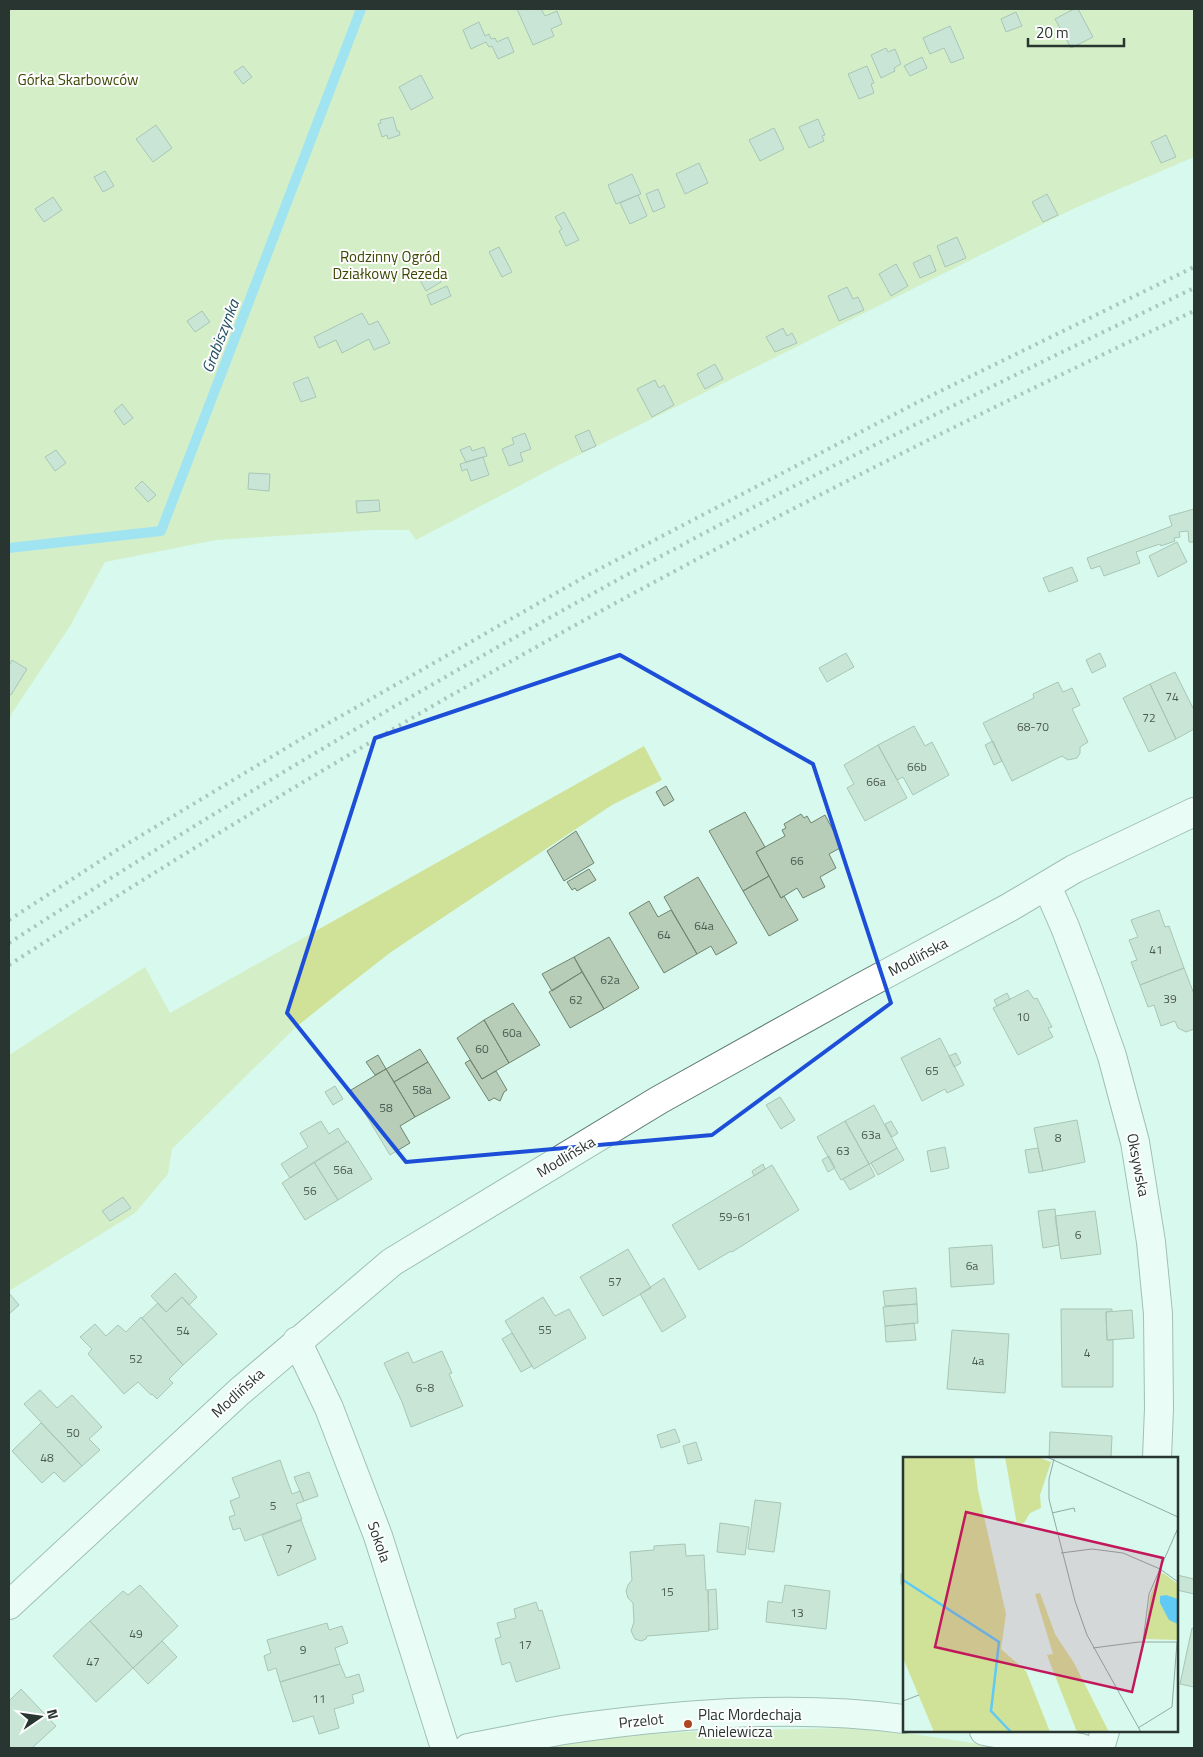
<svg xmlns="http://www.w3.org/2000/svg" width="1203" height="1757" font-family="'Titillium Web',sans-serif">
	<style>
		.green { fill: #d0e298 }
		.lines { fill: none; stroke-linecap: round; stroke-linejoin: round }
		.stream { stroke: #60caf4; stroke-width: 10 }
		.building { fill: #b7cdb7; stroke: #6f8570 }
		.street-casing { stroke: #5b7a70; stroke-width: 30 }
		.street { stroke: #fff; stroke-width: 28 }
		.rail { stroke: #748a83; stroke-width: 4; stroke-dasharray: 2.5 5; stroke-linecap: butt }
		.marked { fill: none; stroke: #1d4ed8; stroke-width: 4; stroke-linejoin: round }
		.poi-dot { fill: #ad4623; stroke: #fdfdfd; stroke-width: 2 }
		.labels { text-anchor: middle; stroke-width: 4; stroke-linejoin: round; paint-order: stroke }
		.number-label { font-size: 12px; fill: #4c5b52 }
		.park-label { font-size: 15px; fill: #3d4703; stroke: #fdfdfd }
		.street-label { font-size: 15px; fill: #283531; stroke: #fdfdfd }
		.poi-label { font-size: 15px; fill: #283531; stroke: #fdfdfd; text-anchor: start }
		.water-label { font-size: 16px; font-style: italic; fill: #224f61; stroke: #fdfdfd }
		.inset-river { fill: none; stroke: #60caf4; stroke-width: 2.5 }
		.inset-road { fill: none; stroke: #91aba2; stroke-width: 1 }
		.view { fill: #c2185b; fill-opacity: 0.15; stroke: #c2185b; stroke-width: 2.5 }
		.inset-edge { fill: none; stroke: #283531; stroke-width: 2.5 }
	</style>
	<rect width="100%" height="100%" fill="#d7f9ee"/>
	<path class="green" d="M9,9H1194V157L1075,208L555,467L416,540L409,530H374L216,540L105,562L70,626L12,713L9,721Z
		M644,746L662,780L612,805L391,952L341,991L296,1027L172,1149L168,1174L135,1213L9,1291V1055L145,967L170,1013Z
		M845,1728L913,1734L1006,1748H546L617,1736L704,1731Z"/>
	<g class="lines">
		<path class="stream" d="M9,548L161,531L361,9"/>
	</g>
	<path class="building" d="M517,9H541L545,16L557,11L562,24L551,29L554,36L533,45Z
		M1074,9H1078L1093,37L1071,48L1055,19Z
		M1016,12L1022,26L1006,32L1001,19Z
		M479,22L485,36L489,34L491,39L495,38L497,42L508,37L514,52L498,59L492,46L489,47L486,42L471,49L463,30Z
		M950,26L964,58L951,63L944,48L930,54L923,38Z
		M886,48L888,52L895,49L901,64L894,68L895,71L881,78L871,55Z
		M922,57L927,68L910,76L904,66Z
		M243,66L252,77L243,84L234,72Z
		M867,66L874,83L871,84L874,93L859,99L848,74Z
		M421,75L433,98L411,110L399,87Z
		M393,117L397,131H399L400,135L388,139L387,135L382,137L378,124L381,123L380,120Z
		M818,119L825,135L822,136L824,141L809,148L799,127Z
		M156,125L172,148L153,162L136,139Z
		M774,128L784,149L760,161L749,140Z
		M1166,135L1176,157L1161,163L1151,142Z
		M699,163L708,183L685,194L676,174Z
		M105,171L114,186L103,192L94,177Z
		M632,174L641,194L616,204L608,185Z
		M658,189L665,207L653,212L646,194Z
		M1047,194L1058,215L1043,222L1032,202Z
		M638,195L647,216L630,224L620,203Z
		M53,197L62,210L44,222L35,209Z
		M564,212L579,240L566,246L559,231L562,229L555,217Z
		M957,237L966,258L945,267L937,246Z
		M499,247L512,272L502,277L489,252Z
		M930,255L936,271L920,278L913,263Z
		M896,264L908,286L891,296L879,274Z
		M435,271L441,282L426,291L420,280Z
		M447,286L451,296L431,305L427,295Z
		M847,287L853,299L858,297L864,310L839,321L828,296Z
		M202,311L210,322L195,332L187,321Z
		M362,313L369,325L378,321L390,343L374,350L369,339L342,353L336,340L319,348L314,337Z
		M783,328L787,336L792,333L797,343L775,352L766,337Z
		M715,364L723,379L705,389L697,374Z
		M308,377L316,397L301,402L293,383Z
		M655,380L659,388L664,385L674,405L652,417L637,389Z
		M122,404L133,418L124,425L114,411Z
		M589,430L596,446L582,452L575,436Z
		M525,433L531,449L520,453L523,461L509,466L502,449L514,444L512,438Z
		M470,446L472,451L484,447L487,456L466,462L460,450Z
		M56,450L66,463L55,471L45,457Z
		M483,457L489,475L471,481L467,469L462,471L460,464Z
		M249,473L270,474L269,491L248,489Z
		M142,481L156,495L148,502L135,488Z
		M379,500L380,511L357,513L356,501Z
		M1194,509V542H1189L1188,531L1179,532L1180,537L1174,538L1175,541L1161,546L1160,544L1136,552L1140,563L1104,576L1100,566L1091,569L1087,558L1172,526L1169,516Z
		M1177,542L1187,562L1158,577L1149,556Z
		M1072,567L1078,581L1049,592L1043,578Z
		M846,653L854,667L827,682L819,668Z
		M1100,653L1106,666L1092,673L1086,660Z
		M12,660L27,669L11,695L9,694V677L10,675L9,674V666Z
		M1175,672L1194,710V729L1176,739L1150,684Z
		M1058,682L1063,692L1072,688L1080,705L1072,709L1088,742L1080,747V753L1077,758L1068,760L1062,756L1012,781L983,723L1034,698L1033,694Z
		M1150,684L1176,739L1149,752L1123,698Z
		M914,726L925,746L932,742L949,775L913,795L903,777L897,780L878,745Z
		M993,741L1002,761L994,765L985,745Z
		M878,745L907,798L865,821L847,788L854,784L844,765Z
		M666,786L674,800L664,806L656,792Z
		M745,812L765,847L756,852L769,876L743,891L709,831Z
		M801,814L804,818L807,816L811,823L825,815L842,847L829,854L836,868L820,877L825,887L803,898L797,888L781,898L756,852L785,836L782,830L786,828L784,824Z
		M576,831L594,863L564,881L547,851Z
		M589,869L596,880L577,891L575,888L572,890L567,882Z
		M769,876L781,898L784,896L798,920L769,936L743,891Z
		M698,877L737,943L716,955L711,946L697,954L664,897Z
		M649,901L658,917L671,910L697,954L664,973L629,913Z
		M1159,910L1165,927L1169,926L1184,968L1140,985L1131,962L1137,960L1129,940L1138,937L1131,920Z
		M609,937L639,988L604,1009L574,957Z
		M574,957L582,972L552,991L542,974Z
		M1184,968L1194,994V1029L1186,1032L1178,1028L1175,1021L1161,1026L1154,1005L1148,1007L1140,985Z
		M582,972L604,1009L570,1028L549,992Z
		M1028,990L1034,999L1037,998L1052,1027L1048,1028L1053,1037L1018,1055L993,1008Z
		M1007,993L1010,999L997,1006L994,1000Z
		M513,1003L540,1045L509,1063L484,1020Z
		M484,1020L509,1063L482,1079L457,1038Z
		M940,1038L964,1085L947,1093L945,1089L922,1101L901,1058Z
		M420,1049L428,1062L394,1082L386,1069Z
		M956,1053L961,1063L954,1067L949,1056Z
		M378,1055L386,1069L375,1075L366,1062Z
		M470,1060L482,1079L496,1071L507,1090L504,1092L500,1101L494,1098L489,1101L465,1063Z
		M428,1062L450,1098L415,1117L394,1082Z
		M386,1069L415,1117L400,1126L410,1143L390,1155L351,1090Z
		M335,1086L343,1099L333,1105L325,1092Z
		M780,1097L795,1120L781,1129L766,1105Z
		M874,1105L897,1148L869,1164L845,1121Z
		M1077,1120L1085,1162L1043,1171L1034,1128Z
		M321,1121L329,1134L338,1128L347,1142L290,1178L281,1164L308,1147L300,1133Z
		M845,1121L869,1164L841,1180L817,1137Z
		M891,1121L898,1133L892,1137L885,1124Z
		M348,1141L372,1179L338,1200L314,1162Z
		M945,1147L949,1168L931,1172L927,1151Z
		M897,1148L904,1160L878,1175L871,1163Z
		M1038,1148L1043,1171L1029,1173L1025,1150Z
		M829,1156L835,1168L828,1172L822,1160Z
		M314,1162L338,1200L305,1220L282,1183Z
		M763,1164L765,1169L754,1176L752,1171Z
		M869,1164L875,1176L850,1190L843,1179Z
		M772,1165L799,1210L732,1252L731,1251L699,1270L672,1225Z
		M123,1197L131,1208L110,1221L102,1211Z
		M1055,1209L1059,1245L1043,1248L1038,1211Z
		M1095,1211L1101,1254L1061,1259L1055,1216Z
		M992,1245L994,1284L951,1287L949,1248Z
		M628,1249L651,1288L603,1316L580,1277Z
		M175,1273L197,1297L189,1305L182,1297L166,1312L151,1296Z
		M664,1278L686,1317L662,1332L640,1294Z
		M916,1288L917,1304L885,1306L883,1291Z
		M9,1293L19,1305L9,1314Z
		M182,1297L217,1334L183,1365L142,1318L158,1303L166,1312Z
		M543,1297L555,1316L569,1309L586,1338L534,1369L505,1321Z
		M917,1304L918,1323L885,1326L883,1307Z
		M1061,1309H1112V1311L1106,1312L1107,1340H1113V1387H1062Z
		M1132,1310L1134,1338L1107,1340L1106,1312Z
		M141,1317L183,1365L169,1379L173,1383L157,1399L152,1394L151,1395L138,1382L124,1394L88,1354L92,1349L80,1337L95,1324L106,1336L118,1325L126,1332Z
		M914,1323L916,1340L886,1342L885,1326Z
		M952,1330L1009,1334L1005,1393L947,1389Z
		M512,1333L532,1366L521,1372L502,1339Z
		M442,1351L452,1373L449,1374L463,1406L411,1427L402,1402L384,1363L408,1352L413,1363Z
		M40,1390L57,1408L72,1395L102,1427L89,1439L100,1450L82,1466L24,1404Z
		M41,1423L82,1466L64,1482L54,1472L42,1483L12,1451Z
		M675,1429L680,1442L661,1448L657,1435Z
		M1050,1432L1112,1436L1111,1458H1049Z
		M696,1442L702,1460L688,1464L683,1446Z
		M280,1460L292,1494L300,1491L304,1501L296,1504L302,1519L245,1541L240,1528L233,1530L229,1517L235,1515L230,1501L240,1497L232,1478Z
		M309,1472L318,1496L304,1501L294,1477Z
		M755,1500L781,1503L774,1552L748,1549Z
		M301,1520L316,1559L278,1576L262,1535Z
		M720,1523L749,1527L745,1555L717,1552Z
		M685,1544L686,1556L704,1555L706,1590H708L709,1631L647,1636L646,1639L641,1641L635,1639L631,1631L634,1622L633,1603L628,1598L626,1591L628,1585L632,1580L630,1552L654,1550V1546Z
		M904,1571V1589L901,1583V1574Z
		M1177,1575L1194,1579V1594L1177,1590Z
		M140,1585L178,1626L133,1668L90,1621L123,1591L128,1595Z
		M785,1585L830,1591L826,1629L766,1622L768,1601L782,1603Z
		M716,1589L718,1629L709,1630L708,1590Z
		M536,1602L539,1611L542,1610L560,1668L516,1682L510,1662L502,1665L495,1639L501,1637L497,1623L516,1618L514,1609Z
		M90,1621L133,1668L96,1702L53,1656Z
		M327,1623L329,1630L342,1626L348,1643L335,1648L340,1664L280,1682L276,1668L268,1671L264,1656L271,1653L267,1640Z
		M1192,1628L1194,1629V1687L1180,1684Z
		M162,1641L177,1657L148,1684L133,1668Z
		M340,1664L346,1678L359,1674L364,1691L352,1695L354,1703L334,1709L339,1728L319,1734L313,1716L293,1722L280,1682Z
		M21,1689L56,1726L32,1748H9V1701Z"/>
	<g class="lines">
		<g class="street-casing">
			<path id="street" d="M1047,886L1065,927L1088,988L1112,1056L1135,1142L1151,1242L1158,1314L1159,1408L1157,1458
				M297,1341L329,1408L378,1536L445,1748
				M9,1605L239,1392L392,1262L659,1100L858,989L1010,907L1074,869L1194,812
				M984,1731L1081,1748
				M468,1748C507,1741 545,1732 584,1727C689,1713 799,1705 904,1719
				M1100,1748L1105,1731"/>
		</g>
		<use href="#street" class="street"/>
		<path class="rail" d="M9,920L117,850L306,736L586,576L916,403L1194,267
			M9,943C179,833 352,729 528,630C745,506 969,397 1194,288
			M9,965C190,848 375,737 563,632C770,517 981,412 1194,311"/>
	</g>
	<path d="M0 0H1203V1757H0ZM620,655L813,764L891,1003L712,1135L406,1162L287,1013L375,738Z" fill="#d7f9ee" fill-opacity=".55" fill-rule="evenodd"/>
	<path class="marked" d="M620,655L813,764L891,1003L712,1135L406,1162L287,1013L375,738Z"/>
	<circle class="poi-dot" cx="688" cy="1724" r="5"/>
	<g class="labels">
		<g class="number-label">
			<text x="1172" y="701">74</text>
			<text x="1149" y="722">72</text>
			<text x="1033" y="731">68-70</text>
			<text x="917" y="771">66b</text>
			<text x="876" y="786">66a</text>
			<text x="797" y="865">66</text>
			<text x="704" y="930">64a</text>
			<text x="664" y="939">64</text>
			<text x="1156" y="954">41</text>
			<text x="610" y="984">62a</text>
			<text x="1170" y="1003">39</text>
			<text x="576" y="1004">62</text>
			<text x="1023" y="1021">10</text>
			<text x="512" y="1037">60a</text>
			<text x="482" y="1053">60</text>
			<text x="932" y="1075">65</text>
			<text x="422" y="1094">58a</text>
			<text x="386" y="1112">58</text>
			<text x="871" y="1139">63a</text>
			<text x="1058" y="1142">8</text>
			<text x="843" y="1155">63</text>
			<text x="343" y="1174">56a</text>
			<text x="310" y="1195">56</text>
			<text x="735" y="1221">59-61</text>
			<text x="1078" y="1239">6</text>
			<text x="972" y="1270">6a</text>
			<text x="615" y="1286">57</text>
			<text x="545" y="1334">55</text>
			<text x="183" y="1335">54</text>
			<text x="1087" y="1357">4</text>
			<text x="136" y="1363">52</text>
			<text x="978" y="1365">4a</text>
			<text x="425" y="1392">6-8</text>
			<text x="73" y="1437">50</text>
			<text x="47" y="1462">48</text>
			<text x="273" y="1510">5</text>
			<text x="289" y="1553">7</text>
			<text x="667" y="1596">15</text>
			<text x="797" y="1617">13</text>
			<text x="136" y="1638">49</text>
			<text x="525" y="1649">17</text>
			<text x="303" y="1654">9</text>
			<text x="93" y="1666">47</text>
			<text x="319" y="1703">11</text>
		</g>
		<g class="park-label">
			<text x="78" y="85">Górka Skarbowców</text>
			<text x="390" y="262">Rodzinny Ogród<tspan x="390" dy="17">Działkowy Rezeda</tspan></text>
		</g>
		<g class="street-label">
			<text transform="translate(918 957) rotate(-28)" y="5">Modlińska</text>
			<text transform="translate(566 1157) rotate(-31)" y="5">Modlińska</text>
			<text transform="translate(1138 1165) rotate(79)" y="5">Oksywska</text>
			<text transform="translate(238 1393) rotate(-42)" y="5">Modlińska</text>
			<text transform="translate(379 1542) rotate(71)" y="5">Sokola</text>
			<text transform="translate(641 1721) rotate(-6)" y="5">Przelot</text>
		</g>
		<g class="poi-label">
			<text x="698" y="1720">Plac Mordechaja<tspan x="698" dy="17">Anielewicza</tspan></text>
		</g>
		<g class="water-label">
			<text transform="translate(220 336) rotate(-69)" y="6">Grabiszynka</text>
		</g>
	</g>
	<g transform="translate(903 1457)">
		<rect width="275" height="275" fill="#d7f9ee"/>
		<path d="M0,0H71L75,33L103,157L98,192L123,214L147,275H31L0,201ZM102,0H134L148,5L137,38L138,51L127,56L121,66L114,68ZM260,116L275,127V183L242,182L247,140L256,117ZM137,136L152,177L171,206L206,275H174L144,198L150,197L132,137Z" fill="#d0e298"/>
		<path d="M263,138L275,142V167L266,163L257,146V139Z" fill="#60caf4"/>
		<path class="inset-river" d="M0,123L96,185L88,254L108,275"/>
		<path class="inset-road" d="M144,0L275,60M151,2L146,22V42L172,144L184,178L238,275M149,56L171,51L172,55M158,96L189,92L220,96L257,112L275,125M240,185L246,137L275,71M190,191L236,185H275M0,244L16,238M235,271L269,250L274,185"/>
		<path class="view" d="M63,55L260,101L229,235L32,190Z"/>
		<rect width="275" height="275" class="inset-edge"/>
	</g>
	<rect width="1203" height="1757" fill="none" stroke="#283531" stroke-width="20"/>
	<g transform="translate(40 1717) rotate(77)" stroke="#fdfdfd" stroke-width="4" paint-order="stroke">
	<path d="M0-4L9 19L0 12L-9 19Z" fill="#283531"/>
	<text y="-8" font-size="14" font-weight="bold" text-anchor="middle" fill="#283531">N</text>
	</g>
	<path d="M1028 38v8h96v-8" fill="none" stroke="#283531" stroke-width="2.5"/>
	<text x="1036" y="38" font-size="15" fill="#283531" stroke="#fdfdfd" stroke-width="4" paint-order="stroke">20 m</text>
</svg>
